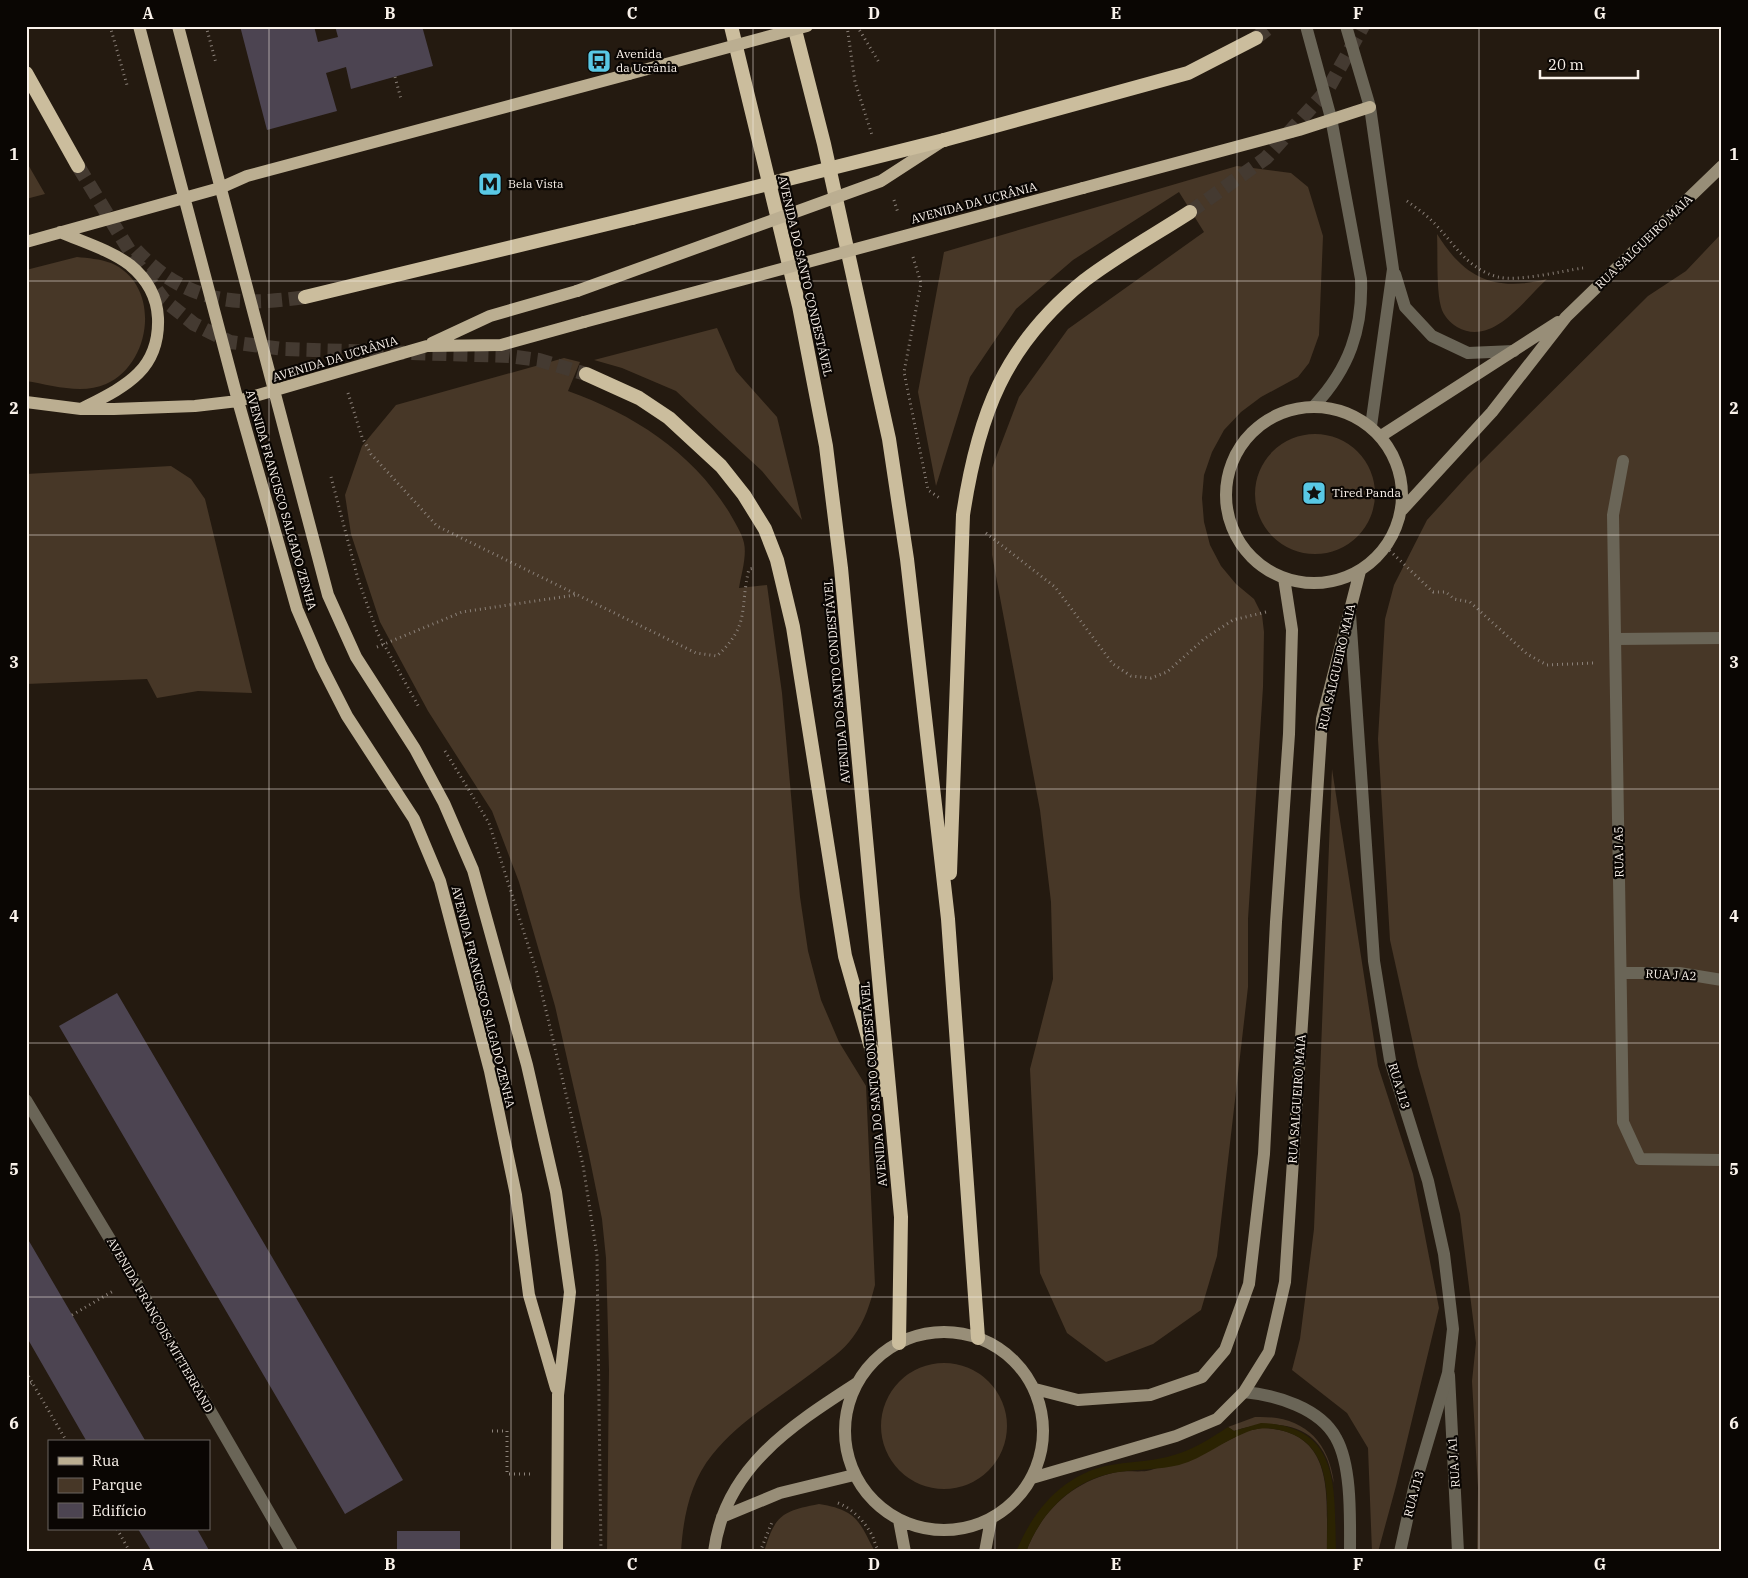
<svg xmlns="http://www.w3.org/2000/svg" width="1748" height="1578" font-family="'IBM Plex Serif',serif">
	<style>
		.green { fill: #473727 }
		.sand { fill: #2b2302 }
		.building { fill: #4c4451 }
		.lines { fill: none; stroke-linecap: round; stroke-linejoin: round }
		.trunk-tunnel { stroke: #443a31; stroke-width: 14; stroke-dasharray: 14 7; stroke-linecap: butt }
		.path { stroke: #8b8179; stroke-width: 3; stroke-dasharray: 1 4; stroke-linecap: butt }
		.minor { stroke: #6a6557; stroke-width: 12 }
		.tertiary { stroke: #6a6557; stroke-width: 12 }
		.secondary { stroke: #988e78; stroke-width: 12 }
		.primary { stroke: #bbae91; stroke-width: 12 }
		.trunk { stroke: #cbbd9d; stroke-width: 14 }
		.primary-bridge { stroke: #bbae91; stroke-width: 12 }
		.trunk-bridge { stroke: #cbbd9d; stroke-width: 14 }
		.grid { fill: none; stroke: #faf2eb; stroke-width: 1; stroke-opacity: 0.55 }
		.labels { text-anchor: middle; stroke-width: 4.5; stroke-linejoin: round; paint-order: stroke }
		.poi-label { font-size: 12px; fill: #faf2eb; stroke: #0a0603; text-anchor: start }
		.street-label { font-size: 12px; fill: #faf2eb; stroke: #0a0603 }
		.neatline { fill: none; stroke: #faf2eb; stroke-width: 2 }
		.grid-label { font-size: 16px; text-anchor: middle; font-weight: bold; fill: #faf2eb }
	</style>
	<rect width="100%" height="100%" fill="#241a10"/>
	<path class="green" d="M26,161L45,194L26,199Z
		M1237,166L1291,173L1308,187L1323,236L1319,335L1309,363L1298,377L1261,397L1241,412L1224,430L1212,452L1204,475L1202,498L1204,522L1210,545L1221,566L1236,584L1254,599L1262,615L1264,632L1263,687L1248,919V987L1217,1256L1201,1310L1153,1344L1106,1362L1067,1333L1040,1273L1030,1069L1053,979L1051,902L1040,810L992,555V468L1019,397L1068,329L1204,232L1179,192L1073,260L1016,309L970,377L936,486L918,392L944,252Z
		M1722,233V1552H1477L1478,1488L1472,1381L1476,1343L1460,1214L1418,1066L1390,940L1378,739L1385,619L1394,585L1427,520L1468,475L1648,296L1686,271Z
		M1437,234C1465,279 1495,292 1547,279C1523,301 1492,347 1457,327C1450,323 1443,315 1441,307C1436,288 1438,255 1437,234Z
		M77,257C88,258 100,259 111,263C162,285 152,364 106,384C82,395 51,385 26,381V270Z
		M717,328L736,371L777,417L802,520L762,471L676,391L622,368L594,360Z
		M564,358L580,362L568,391C633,414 692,452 729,512C734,521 742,533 744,543C747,556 741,575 739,588L767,585L782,693L800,897L808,951L821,1000L839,1042L866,1086L875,1285C870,1304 865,1321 853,1337C843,1351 829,1360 816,1370C781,1397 740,1420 712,1455C690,1482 683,1518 681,1552H607L609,1370L606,1258L602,1219L588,1150L555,1006L519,882L492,811L428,711L380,622L351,534L345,495L362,446L396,405Z
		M1255 494a60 60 0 1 1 120 0a60 60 0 1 1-120 0Z
		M171,466L191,479L205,499L252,693L198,691L157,698L147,679L26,684V474Z
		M1332,769L1378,1066L1413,1174L1439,1308L1396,1486L1378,1552H1372L1368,1448L1347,1413L1292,1370L1300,1339L1314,1229Z
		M881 1426a63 63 0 1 1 126 0a63 63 0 1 1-126 0Z
		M1255,1417C1301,1415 1328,1438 1334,1483C1331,1474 1330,1465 1326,1457C1309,1420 1267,1420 1234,1431L1228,1427Z
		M1262,1428C1337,1431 1326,1497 1327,1552H1026C1041,1511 1073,1481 1117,1472C1128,1470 1140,1473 1151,1470C1183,1460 1218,1447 1247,1431Z
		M819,1504C857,1510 859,1521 875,1552H764C775,1515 782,1511 819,1504Z"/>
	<path class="sand" d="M1261,1423C1342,1426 1334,1490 1336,1552H1327C1326,1511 1337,1448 1287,1432C1274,1428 1260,1426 1247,1432C1223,1441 1204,1458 1179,1465C1159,1470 1139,1469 1119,1472C1074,1478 1041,1512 1026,1552H1016C1034,1507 1068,1470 1117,1464C1137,1461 1155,1461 1174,1455C1193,1450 1211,1438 1228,1427L1234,1431Z"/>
	<path class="building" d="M240,26H314L318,42L338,37L335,26H422L433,66L351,89L346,67L326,73L337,111L267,130Z
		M117,993L403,1480L345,1514L59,1026Z
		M26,1236L81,1330L146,1442H87L26,1336Z
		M138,1529H197L210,1552H152Z
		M397,1531H460V1552H397Z"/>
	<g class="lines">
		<path class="trunk-tunnel" d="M1256,38L1271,26
			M78,166L137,263L164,300L194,324L230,342L283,349L509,356L539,360L586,374
			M1190,212L1266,158L1328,89L1363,26
			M136,250C186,303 236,307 305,297"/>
		<path class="path" d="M110,26L127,85
			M206,26L216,63
			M847,26L855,82L872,135
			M857,26L880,64
			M395,77L401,99
			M894,200L898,213
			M1407,201C1415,207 1424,213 1431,220C1453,241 1466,269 1498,277C1517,282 1562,271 1583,268
			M913,257L921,283L904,372L928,490L941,499
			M348,393L362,437L371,454L437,526L696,653L717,656C751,624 739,610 749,569L755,568
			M331,477L358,579L377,632L420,709
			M986,533L1055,587L1113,664L1131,676L1151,678L1167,672L1204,639L1233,620L1266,612
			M1386,547L1433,592H1446L1454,599L1470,602L1527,654L1547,665L1594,663
			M377,647L462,612L575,595
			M445,751L489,823L537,973L583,1165L597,1255L601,1552
			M72,1315L115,1290
			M26,1342L29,1341
			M26,1372L67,1442
			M26,1386L32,1383
			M492,1431H507V1474H534
			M838,1503C853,1509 864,1521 872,1535C875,1541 875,1548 881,1552
			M117,1529L130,1552
			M760,1552L772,1522"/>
		<path class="minor" d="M1623,461L1613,515L1623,1122L1640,1159L1722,1160
			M1617,639L1722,638
			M1621,973H1679L1722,980
			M26,1100L134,1279L292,1552
			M1449,1375L1458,1552"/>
		<path class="tertiary" d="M1306,26L1331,118L1361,279C1363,329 1349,369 1314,406
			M1346,26L1370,107L1393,269L1371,426
			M1395,274L1405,307L1432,336L1468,353L1514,351
			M1350,614L1374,961L1390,1060L1428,1181L1444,1254L1453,1329L1448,1373L1414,1488L1400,1552
			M1244,1392C1276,1395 1320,1408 1336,1438C1352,1466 1350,1520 1350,1552"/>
		<path class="secondary" d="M1226 495a88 88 0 1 1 176 0a88 88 0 1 1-176 0Z
			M1381,436L1558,322
			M1402,510L1492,412L1566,317L1722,166
			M845 1431a99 99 0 1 1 198 0a99 99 0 1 1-198 0Z
			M1035,1389L1078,1400L1150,1395L1202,1377L1225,1350L1249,1284L1264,1154L1276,922L1289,734L1292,630L1284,578
			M1032,1478L1176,1436L1217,1419L1244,1392L1269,1352L1285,1282L1322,719L1360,571
			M722,1517L780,1493L854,1475
			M899,1520L905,1552
			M714,1552C724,1468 792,1425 857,1383
			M985,1552L991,1519"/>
		<path class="primary" d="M139,26L238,401L297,609L321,665L347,716L414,819L440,881L490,1071L516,1195L529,1295L556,1388
			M178,26L328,595L356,657L415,749L444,803L473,870L527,1065L556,1192L570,1292L558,1395L557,1552
			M1083,188L1299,130L1370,107
			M60,232C83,242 110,250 130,265C147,279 157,296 158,318C160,371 124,387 83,408
			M26,242L220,188L247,176L629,74
			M432,343L490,316L577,291
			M26,402L81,409H114L195,406L238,401L427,346L501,345L584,322"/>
		<path class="trunk" d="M731,26L799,306L826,446L841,568L901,1217L899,1343
			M794,26L824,144L889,439L907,559L948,919L978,1338
			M26,73L78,166
			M944,140L1188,73L1256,38
			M305,297L632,218
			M586,374L639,398L669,418L721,466L744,495L765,529L777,560L793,627L845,956L883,1090
			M950,873L963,515C978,415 1004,345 1085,280C1118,255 1156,234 1190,212"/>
		<path class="primary-bridge" d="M629,74L807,26
			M577,291L881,181L941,142
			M584,322L1083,188"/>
		<path class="trunk-bridge" d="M632,218L944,140"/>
	</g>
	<path class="grid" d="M269,26V1552M511,26V1552M753,26V1552M995,26V1552M1237,26V1552M1479,26V1552M26,281H1722M26,535H1722M26,789H1722M26,1043H1722M26,1297H1722"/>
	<defs>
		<g id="bus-square" transform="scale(1.25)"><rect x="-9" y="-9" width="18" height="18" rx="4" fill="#59c8e5" stroke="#0a0603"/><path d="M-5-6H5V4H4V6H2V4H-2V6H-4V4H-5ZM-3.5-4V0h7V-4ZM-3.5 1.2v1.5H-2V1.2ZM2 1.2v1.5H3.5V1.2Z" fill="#111"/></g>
		<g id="metro-square" transform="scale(1.25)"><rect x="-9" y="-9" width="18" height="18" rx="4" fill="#59c8e5" stroke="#0a0603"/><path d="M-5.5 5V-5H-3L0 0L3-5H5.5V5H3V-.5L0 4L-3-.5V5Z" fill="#111"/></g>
		<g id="sight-square" transform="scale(1.25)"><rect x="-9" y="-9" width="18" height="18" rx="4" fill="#59c8e5" stroke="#0a0603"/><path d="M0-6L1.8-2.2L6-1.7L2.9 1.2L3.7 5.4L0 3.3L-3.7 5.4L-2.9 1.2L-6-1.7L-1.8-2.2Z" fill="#111"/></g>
	</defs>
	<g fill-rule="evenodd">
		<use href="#bus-square" x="599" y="61"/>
		<use href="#metro-square" x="490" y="184"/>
		<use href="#sight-square" x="1314" y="493"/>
	</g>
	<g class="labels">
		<g class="poi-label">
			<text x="616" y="58">Avenida<tspan x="616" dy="14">da Ucrânia</tspan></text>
			<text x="508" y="188">Bela Vista</text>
			<text x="1332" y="497">Tired Panda</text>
		</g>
		<g class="street-label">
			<text transform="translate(974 203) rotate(-15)" y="4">AVENIDA DA UCRÂNIA</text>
			<text transform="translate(1644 242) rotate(-44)" y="4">RUA SALGUEIRO MAIA</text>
			<text transform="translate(805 276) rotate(77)" y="4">AVENIDA DO SANTO CONDESTÁVEL</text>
			<text transform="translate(335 359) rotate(-17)" y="4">AVENIDA DA UCRÂNIA</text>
			<text transform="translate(281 500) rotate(74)" y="4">AVENIDA FRANCISCO SALGADO ZENHA</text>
			<text transform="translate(1337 667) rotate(-77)" y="4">RUA SALGUEIRO MAIA</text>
			<text transform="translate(837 681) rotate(-95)" y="4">AVENIDA DO SANTO CONDESTÁVEL</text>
			<text transform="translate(1619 852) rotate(-91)" y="4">RUA J A5</text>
			<text transform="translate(1671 975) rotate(3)" y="4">RUA J A2</text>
			<text transform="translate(483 997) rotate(76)" y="4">AVENIDA FRANCISCO SALGADO ZENHA</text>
			<text transform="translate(874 1084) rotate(-95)" y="4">AVENIDA DO SANTO CONDESTÁVEL</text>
			<text transform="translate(1399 1086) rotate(73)" y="4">RUA J13</text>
			<text transform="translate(1297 1099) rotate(-86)" y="4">RUA SALGUEIRO MAIA</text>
			<text transform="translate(160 1325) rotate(60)" y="4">AVENIDA FRANÇOIS MITTERRAND</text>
			<text transform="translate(1454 1462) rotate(-94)" y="4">RUA J A1</text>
			<text transform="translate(1414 1494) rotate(-75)" y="4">RUA J13</text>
		</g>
	</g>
	<rect width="1748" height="1578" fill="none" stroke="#0a0603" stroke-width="55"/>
	<rect x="48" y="1440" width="162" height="90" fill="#0a0603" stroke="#6a6460"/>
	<rect x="58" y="1457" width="25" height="8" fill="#bbae91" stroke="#6a6460"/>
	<text x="92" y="1466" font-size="15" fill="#faf2eb">Rua</text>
	<rect x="58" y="1478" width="25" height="15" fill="#473727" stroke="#6a6460"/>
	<text x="92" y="1490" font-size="15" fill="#faf2eb">Parque</text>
	<rect x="58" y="1503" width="25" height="15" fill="#4c4451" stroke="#6a6460"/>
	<text x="92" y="1516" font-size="15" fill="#faf2eb">Edifício</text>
	<path d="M1540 70v8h98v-8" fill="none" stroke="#faf2eb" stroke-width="2.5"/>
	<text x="1548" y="70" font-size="15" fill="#faf2eb" stroke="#0a0603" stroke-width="4" paint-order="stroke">20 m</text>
	<rect x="28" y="28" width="1692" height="1522" class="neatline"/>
	<g class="grid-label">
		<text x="148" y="19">A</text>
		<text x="390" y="19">B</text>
		<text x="632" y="19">C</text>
		<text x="874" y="19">D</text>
		<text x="1116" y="19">E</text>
		<text x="1358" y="19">F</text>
		<text x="1600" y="19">G</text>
		<text x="14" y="160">1</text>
		<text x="1734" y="160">1</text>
		<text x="14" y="414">2</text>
		<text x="1734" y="414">2</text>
		<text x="14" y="668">3</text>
		<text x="1734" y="668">3</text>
		<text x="14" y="922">4</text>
		<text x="1734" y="922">4</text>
		<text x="14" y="1175">5</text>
		<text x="1734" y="1175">5</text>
		<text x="14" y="1429">6</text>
		<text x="1734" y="1429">6</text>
		<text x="148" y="1570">A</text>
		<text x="390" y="1570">B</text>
		<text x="632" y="1570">C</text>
		<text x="874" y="1570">D</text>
		<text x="1116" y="1570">E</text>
		<text x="1358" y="1570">F</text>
		<text x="1600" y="1570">G</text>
	</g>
</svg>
